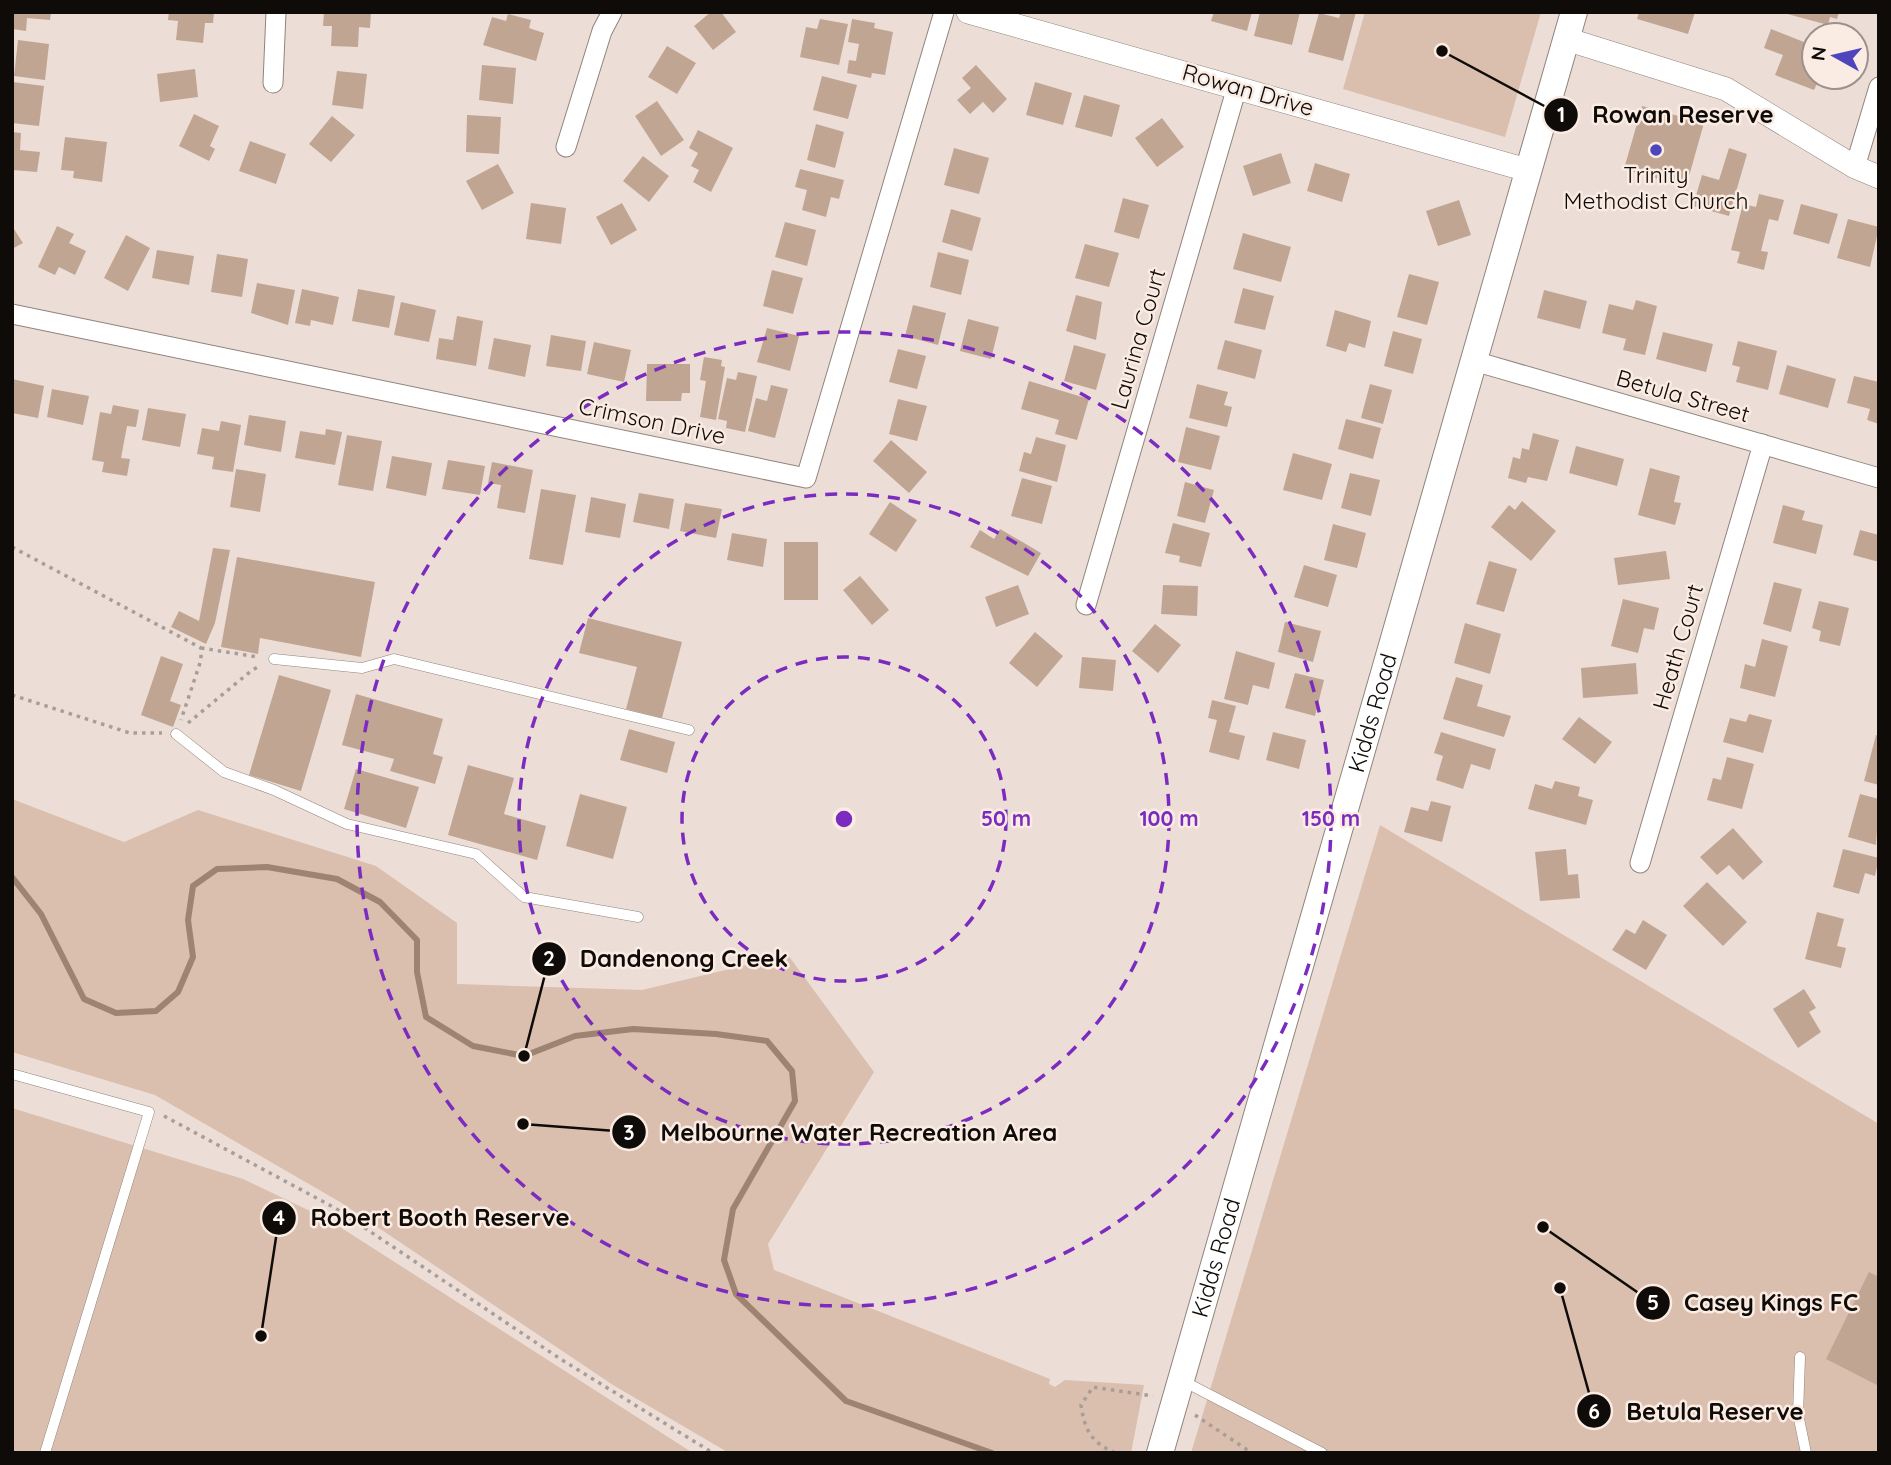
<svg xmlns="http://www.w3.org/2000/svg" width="1891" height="1465" font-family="Quicksand,sans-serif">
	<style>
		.green { fill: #dabeae }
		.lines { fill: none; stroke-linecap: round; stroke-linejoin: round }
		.stream { stroke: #9f8372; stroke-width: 6 }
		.building { fill: #c1a593 }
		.service-casing { stroke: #90847c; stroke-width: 11 }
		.minor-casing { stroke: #90847c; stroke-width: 21 }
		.tertiary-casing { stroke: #90847c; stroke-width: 24 }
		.secondary-casing { stroke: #90847c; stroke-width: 28 }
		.path { stroke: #a99e97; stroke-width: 3.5; stroke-dasharray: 3.5 5; stroke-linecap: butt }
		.service { stroke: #fff; stroke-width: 10 }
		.minor { stroke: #fff; stroke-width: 19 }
		.tertiary { stroke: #fff; stroke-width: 23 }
		.secondary { stroke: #fff; stroke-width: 26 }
		.ring { fill: none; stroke: #7b2cbf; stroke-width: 3.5; stroke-dasharray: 12 9 }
		.poi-dot { fill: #4e45bc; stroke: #faebe3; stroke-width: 2.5 }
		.labels { text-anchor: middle; stroke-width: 5; stroke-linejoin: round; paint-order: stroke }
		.street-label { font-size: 23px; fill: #0f0b08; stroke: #faebe3 }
		.poi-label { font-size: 23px; fill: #0f0b08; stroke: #faebe3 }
		.centre { fill: #7b2cbf; stroke: #faebe3; stroke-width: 3.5 }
		.ring-label { font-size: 21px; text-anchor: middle; font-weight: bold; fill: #7b2cbf; stroke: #faebe3; stroke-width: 5; stroke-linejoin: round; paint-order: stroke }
		.leader { fill: none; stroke: #0f0b08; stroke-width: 2.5 }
		.callout-dot { fill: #0f0b08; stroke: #faebe3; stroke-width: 2.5 }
		.mark-label { font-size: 21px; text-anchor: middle; font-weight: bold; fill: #fff }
		.callout-label { font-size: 24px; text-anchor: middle; font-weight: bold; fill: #0f0b08; stroke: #faebe3; stroke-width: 5; stroke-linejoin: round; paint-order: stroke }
	</style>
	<rect width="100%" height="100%" fill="#ecded6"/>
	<path class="green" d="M1365,12H1541L1505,137L1343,89Z
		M12,799L124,842L198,810L376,866L457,923V984L642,990L788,955L874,1072L768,1244L774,1270L1050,1379L1049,1384L1055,1387L1065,1380L1144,1385L1131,1453H729L613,1385L340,1202L155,1095L12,1052Z
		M1380,825L1879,1124V1453H1191Z
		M12,1108L243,1179L329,1220L693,1453H12Z"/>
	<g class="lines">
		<path class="stream" d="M12,877L41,914L84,999L116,1013L156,1011L178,992L193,957L188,920L193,886L217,869L267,867L337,879L380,902L417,940V972L426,1017L473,1046L524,1056L575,1036L633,1029L716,1034L767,1041L792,1071L795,1101L733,1209L724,1260L736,1294L846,1401L992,1453"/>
	</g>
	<path class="building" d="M12,12H51L50,20L27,18L26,31L12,29Z
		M169,12H214L213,23H205L203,43L176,40L178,21L168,20Z
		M324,12H371L370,28L359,27L358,47L331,46L332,26H323Z
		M711,12H721L736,32L713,50L694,26Z
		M1214,12H1252L1247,31L1211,21Z
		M1260,12H1300L1292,45L1254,36Z
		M1341,12H1356L1343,61L1308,52L1319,13L1339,18Z
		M1639,12H1695L1688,34L1637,19Z
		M1780,12H1839L1837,19L1830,17L1828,25Z
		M508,14L531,20L529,28L544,33L536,61L483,45L492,17L506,21Z
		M820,19L848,24L839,65L800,57L806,27L817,29Z
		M852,19L875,23L874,28L893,32L885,75L872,73L871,78L847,73L849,60L856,61L859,44L848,42Z
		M1771,29L1814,46V77H1820L1814,90L1775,75L1783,55L1764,48Z
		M18,40L49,44L45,80L14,76Z
		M667,46L696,63L677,94L648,77Z
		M482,65L516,68L513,104L479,100Z
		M976,65L1007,99L993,113L983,102L970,114L957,100L971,88L962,78Z
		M195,69L198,97L160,102L157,74Z
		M337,71L367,74L363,109L332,105Z
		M822,76L857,85L848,119L813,110Z
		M13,82L44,86L39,126L12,123Z
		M1035,82L1072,93L1063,125L1026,115Z
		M1084,95L1120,105L1112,137L1075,127Z
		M657,101L684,140L661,156L635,116Z
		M1642,106L1704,123L1686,187L1624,169Z
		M194,114L219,126L210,146L215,149L209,161L179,146Z
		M467,115L501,117L499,154L466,152Z
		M332,116L355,135L331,162L309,144Z
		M1162,118L1184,147L1157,167L1135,138Z
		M816,124L844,132L835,168L807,160Z
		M698,130L733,148L711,192L693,182L699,170L691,166L698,153L689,148Z
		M12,132L21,133L20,150L40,152L37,172L12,170Z
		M65,137L107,142L102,182L73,178L74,171L61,170Z
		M250,141L286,154L276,184L239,171Z
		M954,148L989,158L979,194L944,185Z
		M1729,148L1747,154L1729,216L1693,206L1702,175L1719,180Z
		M1281,153L1291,183L1253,196L1243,166Z
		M643,156L669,176L649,202L623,181Z
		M1315,163L1350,174L1342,202L1307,191Z
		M498,164L514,193L482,210L466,181Z
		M800,169L844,180L839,199L831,197L826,217L802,210L807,190L795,187Z
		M1759,194L1784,200L1778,221L1769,219L1761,251L1768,252L1764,270L1737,263L1740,252L1731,250L1743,204L1756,207Z
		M1123,198L1149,205L1139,239L1114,232Z
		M1459,200L1471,235L1438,246L1426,211Z
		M531,203L566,208L561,244L526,239Z
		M622,203L637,230L611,245L596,217Z
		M1801,204L1838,214L1829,244L1793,234Z
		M951,209L981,218L972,251L942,242Z
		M1848,219L1879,227L1870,267L1837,258Z
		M785,222L816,230L807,266L775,257Z
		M12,226L23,243L12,249Z
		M57,226L74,234L69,243L86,251L75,275L59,267L55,275L38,267Z
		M1243,233L1291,247L1281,282L1233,269Z
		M126,235L150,248L128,291L104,278Z
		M1085,244L1119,253L1109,287L1075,278Z
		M157,250L194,256L189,285L152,278Z
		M938,252L969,260L961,295L930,287Z
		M217,254L248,259L242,297L211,292Z
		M772,270L803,278L793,314L763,306Z
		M1409,274L1439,282L1427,325L1397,317Z
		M257,283L295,290L288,325L251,313Z
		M1243,288L1274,296L1265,330L1234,323Z
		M302,289L339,297L333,325L311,320L310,326L295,323Z
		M358,289L395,296L389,328L352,321Z
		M1544,290L1587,301L1580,329L1537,318Z
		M1076,295L1102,302L1096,340L1066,331Z
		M1636,300L1657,306L1645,355L1623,350L1626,339L1602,333L1609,304L1633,310Z
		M401,302L436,310L429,342L394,335Z
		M913,305L946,313L938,345L905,336Z
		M1335,310L1371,321L1365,348L1349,343L1346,352L1326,346Z
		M457,316L483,321L476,366L436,359L439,338L453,340Z
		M968,319L999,327L991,359L960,351Z
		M767,328L799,336L790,371L757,362Z
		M1393,331L1422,339L1413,374L1384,366Z
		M1663,332L1713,344L1706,372L1656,359Z
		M551,335L586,341L581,371L546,366Z
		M494,338L531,345L525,377L488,369Z
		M1225,340L1262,350L1255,379L1217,369Z
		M1738,341L1777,351L1768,390L1736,382L1740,367L1732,365Z
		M594,342L631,350L624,382L587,374Z
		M1074,345L1106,354L1096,390L1064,381Z
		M898,349L926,356L917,389L889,382Z
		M704,357L722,360L721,366L725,367L716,420L700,417L706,381L700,380Z
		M647,364H690V393H682L681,401H646Z
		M1787,365L1836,379L1828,408L1779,394Z
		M738,372L757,376L745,432L726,428L727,421L718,419L727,378L736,380Z
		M1854,376L1879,382V424L1867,420L1870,409L1847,403Z
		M12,379L44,386L38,418L12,413Z
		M1029,381L1089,399L1077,440L1055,434L1059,420L1021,409Z
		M1197,384L1228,392L1224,405L1232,407L1227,427L1189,418Z
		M1370,384L1392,390L1383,424L1361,418Z
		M771,385L788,389L775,438L748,431L756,398L767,401Z
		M52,389L89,396L83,425L47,417Z
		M898,399L927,406L917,441L889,434Z
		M113,405L139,410L136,427L127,426L121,458L130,459L127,476L102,472L104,462L92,460L100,412L111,414Z
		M148,408L186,414L180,447L142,440Z
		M249,415L286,421L281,452L244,445Z
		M1346,419L1381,428L1373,459L1338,449Z
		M221,421L241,425L233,472L212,469L214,457L197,454L202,428L219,431Z
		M1186,427L1220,436L1211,470L1178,462Z
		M326,429L342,432L335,465L295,458L300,431L325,435Z
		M1533,433L1559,440L1547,481L1528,477L1526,483L1508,478L1513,457L1520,459L1522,448L1529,450Z
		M347,435L382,441L373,491L338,485Z
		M1036,437L1066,445L1057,482L1019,471L1024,452L1031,454Z
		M891,440L927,472L909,493L873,461Z
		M1576,446L1624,459L1617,486L1569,473Z
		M1293,453L1332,464L1322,500L1283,490Z
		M392,456L432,463L426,496L386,488Z
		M448,460L485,466L480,495L442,489Z
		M492,462L533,470L525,513L497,508L501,485L488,483Z
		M1650,468L1680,476L1674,502L1681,503L1675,525L1638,515Z
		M236,469L266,474L260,512L230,507Z
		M1350,473L1380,480L1371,516L1341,508Z
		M1022,478L1052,486L1042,524L1011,516Z
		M1185,482L1214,490L1205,523L1177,516Z
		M541,489L576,495L563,565L529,559Z
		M639,493L674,499L669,529L633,522Z
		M591,497L626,504L620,538L585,532Z
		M1522,501L1556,531L1531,561L1491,527L1509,505L1515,510Z
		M890,502L917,520L896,552L869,534Z
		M685,503L722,509L716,538L680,531Z
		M1783,505L1805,511L1802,520L1823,525L1816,554L1773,543Z
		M1173,523L1210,533L1201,567L1179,562L1180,556L1165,553Z
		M1333,524L1366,533L1357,568L1324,560Z
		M1000,529L1041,553L1028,576L970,547L980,530L994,539Z
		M1860,530L1879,535V562L1853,555Z
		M732,533L767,539L763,567L727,560Z
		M784,542H818V600H784Z
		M213,548L230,550L215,623L206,644L171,627L179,611L199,621Z
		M1666,551L1670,579L1618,585L1614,558Z
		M237,557L375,582L361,657L260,638L258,654L221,647Z
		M1489,561L1517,569L1504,612L1476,604Z
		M1304,565L1337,575L1328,607L1294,597Z
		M860,576L889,610L872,625L843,590Z
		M1774,582L1802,589L1791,632L1763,624Z
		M1018,585L1029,614L996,627L985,597Z
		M1163,585L1198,586L1197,616L1161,614Z
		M1623,599L1659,608L1654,630L1644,628L1638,653L1611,646Z
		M1819,601L1849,608L1840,646L1819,641L1821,631L1812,628Z
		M588,618L682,642L662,718L626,709L637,667L579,653Z
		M1285,622L1321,631L1313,662L1278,652Z
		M1465,623L1501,634L1490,674L1454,663Z
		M1155,624L1181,645L1158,673L1132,651Z
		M1035,632L1063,656L1037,687L1009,663Z
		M1762,639L1788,646L1775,697L1740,688L1745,664L1755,667Z
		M1236,651L1275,663L1269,689L1253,685L1248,705L1224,699Z
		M161,656L183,664L170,701L181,705L173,727L141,715Z
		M1082,657L1116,660L1113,691L1079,688Z
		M1636,663L1638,694L1583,698L1581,668Z
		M1295,673L1324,680L1315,716L1285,708Z
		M279,675L331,690L301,791L249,775Z
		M1456,677L1483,685L1477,706L1511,716L1504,737L1443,719Z
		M356,694L443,719L433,754L443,757L435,784L390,771L394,759L342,745Z
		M1212,700L1236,706L1229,732L1245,736L1239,760L1209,752L1217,720L1208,718Z
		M1749,714L1772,720L1763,753L1723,742L1730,718L1746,722Z
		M1579,717L1612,742L1595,764L1562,739Z
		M629,729L675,742L667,773L620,760Z
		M1273,732L1306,740L1299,769L1266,760Z
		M1441,732L1496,749L1490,770L1471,764L1463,789L1436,780L1443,756L1434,753Z
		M1876,735L1879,736V785L1864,781Z
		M1727,757L1754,764L1742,809L1707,800L1713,778L1721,780Z
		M468,765L514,778L504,814L546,826L537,860L448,835Z
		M356,769L419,787L406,828L344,809Z
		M1555,781L1580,787L1578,796L1593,800L1586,825L1528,809L1535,784L1552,789Z
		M580,794L627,807L613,859L566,846Z
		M1860,794L1879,799L1876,845L1848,837Z
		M1431,801L1451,806L1442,842L1404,832L1411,807L1428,811Z
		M1733,828L1763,862L1743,880L1729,865L1717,875L1700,857Z
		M1566,849L1568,875L1578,874L1580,898L1540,901L1535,852Z
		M1843,849L1879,858L1875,876L1865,873L1859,894L1833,887Z
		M1707,882L1747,922L1723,946L1683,906Z
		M1817,912L1844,919L1837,946L1846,948L1841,968L1805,959Z
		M1643,920L1667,935L1646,970L1612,950L1626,929L1635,934Z
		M1804,989L1816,1008L1809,1012L1821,1032L1798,1048L1773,1009Z
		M1869,1272L1879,1277V1386L1826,1359Z"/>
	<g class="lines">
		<g class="service-casing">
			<path id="service" d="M274,659L362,668L394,659L689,730
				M176,734L224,772L274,790L347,824L476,854L524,897L638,917
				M12,1074L149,1112L45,1453
				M1800,1357L1798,1414L1806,1453
				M1181,1380L1322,1453"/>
		</g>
		<g class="minor-casing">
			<path id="minor" d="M273,83L276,12
				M566,147L602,31L612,12
				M1855,167L1879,87
				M12,314L806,478L944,12
				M1474,361L1879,478
				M1086,605L1237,87
				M1640,863L1763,444"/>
		</g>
		<g class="tertiary-casing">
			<path id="tertiary" d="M968,12L1527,170
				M1566,39L1726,89L1855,167L1879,177"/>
		</g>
		<g class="secondary-casing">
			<g id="secondary">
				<path id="s1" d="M1160,1453L1574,12"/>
			</g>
		</g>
		<path class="path" d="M12,547L201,648V660L181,720
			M201,648L258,657
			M12,695L130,733H162
			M188,723L251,671L261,665
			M164,1116L335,1208L562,1360L713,1453
			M1195,1415L1252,1453
			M1115,1453C1091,1442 1085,1431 1081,1405L1093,1387L1153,1396"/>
		<use href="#service" class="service"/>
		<use href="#minor" class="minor"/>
		<use href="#tertiary" class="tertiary"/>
		<use href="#secondary" class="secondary"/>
	</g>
	<g class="ring">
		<circle cx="844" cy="819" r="162"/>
		<circle cx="844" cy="819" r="325"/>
		<circle cx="844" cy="819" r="487"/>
	</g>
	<circle class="poi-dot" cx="1656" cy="150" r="7"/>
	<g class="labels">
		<g class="street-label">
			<text transform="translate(1248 90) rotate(16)" y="8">Rowan Drive</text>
			<text transform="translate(1138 339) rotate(-74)" y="8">Laurina Court</text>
			<text transform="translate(1683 396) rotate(16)" y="8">Betula Street</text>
			<text transform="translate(652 421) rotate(12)" y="8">Crimson Drive</text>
			<text transform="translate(1678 647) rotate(-74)" y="8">Heath Court</text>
			<text dy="8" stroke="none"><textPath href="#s1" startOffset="770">Kidds Road</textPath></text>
			<text dy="8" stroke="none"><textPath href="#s1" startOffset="203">Kidds Road</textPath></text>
		</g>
		<g class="poi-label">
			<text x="1656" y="183">Trinity<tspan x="1656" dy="26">Methodist Church</tspan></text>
		</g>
	</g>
	<circle cx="844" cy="819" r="10" class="centre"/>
	<g class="ring-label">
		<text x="1006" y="826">50 m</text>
		<text x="1169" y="826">100 m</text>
		<text x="1331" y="826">150 m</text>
	</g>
	<path class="leader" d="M1442 51L1561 115M524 1056L549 959M523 1124L629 1132M261 1336L279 1218M1543 1227L1653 1303M1560 1288L1594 1411"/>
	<g class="callout-dot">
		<circle cx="1442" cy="51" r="7"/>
		<circle cx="524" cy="1056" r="7"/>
		<circle cx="523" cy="1124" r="7"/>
		<circle cx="261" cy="1336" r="7"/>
		<circle cx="1543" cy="1227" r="7"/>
		<circle cx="1560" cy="1288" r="7"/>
		<circle cx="1561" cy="115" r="18"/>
		<circle cx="549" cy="959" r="18"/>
		<circle cx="629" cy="1132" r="18"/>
		<circle cx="279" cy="1218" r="18"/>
		<circle cx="1653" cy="1303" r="18"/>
		<circle cx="1594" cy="1411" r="18"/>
	</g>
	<g class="mark-label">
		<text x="1561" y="122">1</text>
		<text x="549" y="966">2</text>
		<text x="629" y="1140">3</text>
		<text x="279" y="1225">4</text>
		<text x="1653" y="1310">5</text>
		<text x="1594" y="1419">6</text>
	</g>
	<g class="callout-label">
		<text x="1683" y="123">Rowan Reserve</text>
		<text x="684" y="967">Dandenong Creek</text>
		<text x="859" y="1141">Melbourne Water Recreation Area</text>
		<text x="440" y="1226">Robert Booth Reserve</text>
		<text x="1771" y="1311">Casey Kings FC</text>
		<text x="1715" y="1420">Betula Reserve</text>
	</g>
	<rect width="1891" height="1465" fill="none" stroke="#0f0b08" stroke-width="28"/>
	<g transform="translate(1835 56) rotate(278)"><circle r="33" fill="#faebe3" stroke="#9c918b" stroke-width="2"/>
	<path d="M0-5L12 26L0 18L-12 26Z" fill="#4e45bc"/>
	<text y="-10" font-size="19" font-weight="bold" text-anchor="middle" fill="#0f0b08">N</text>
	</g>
</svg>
